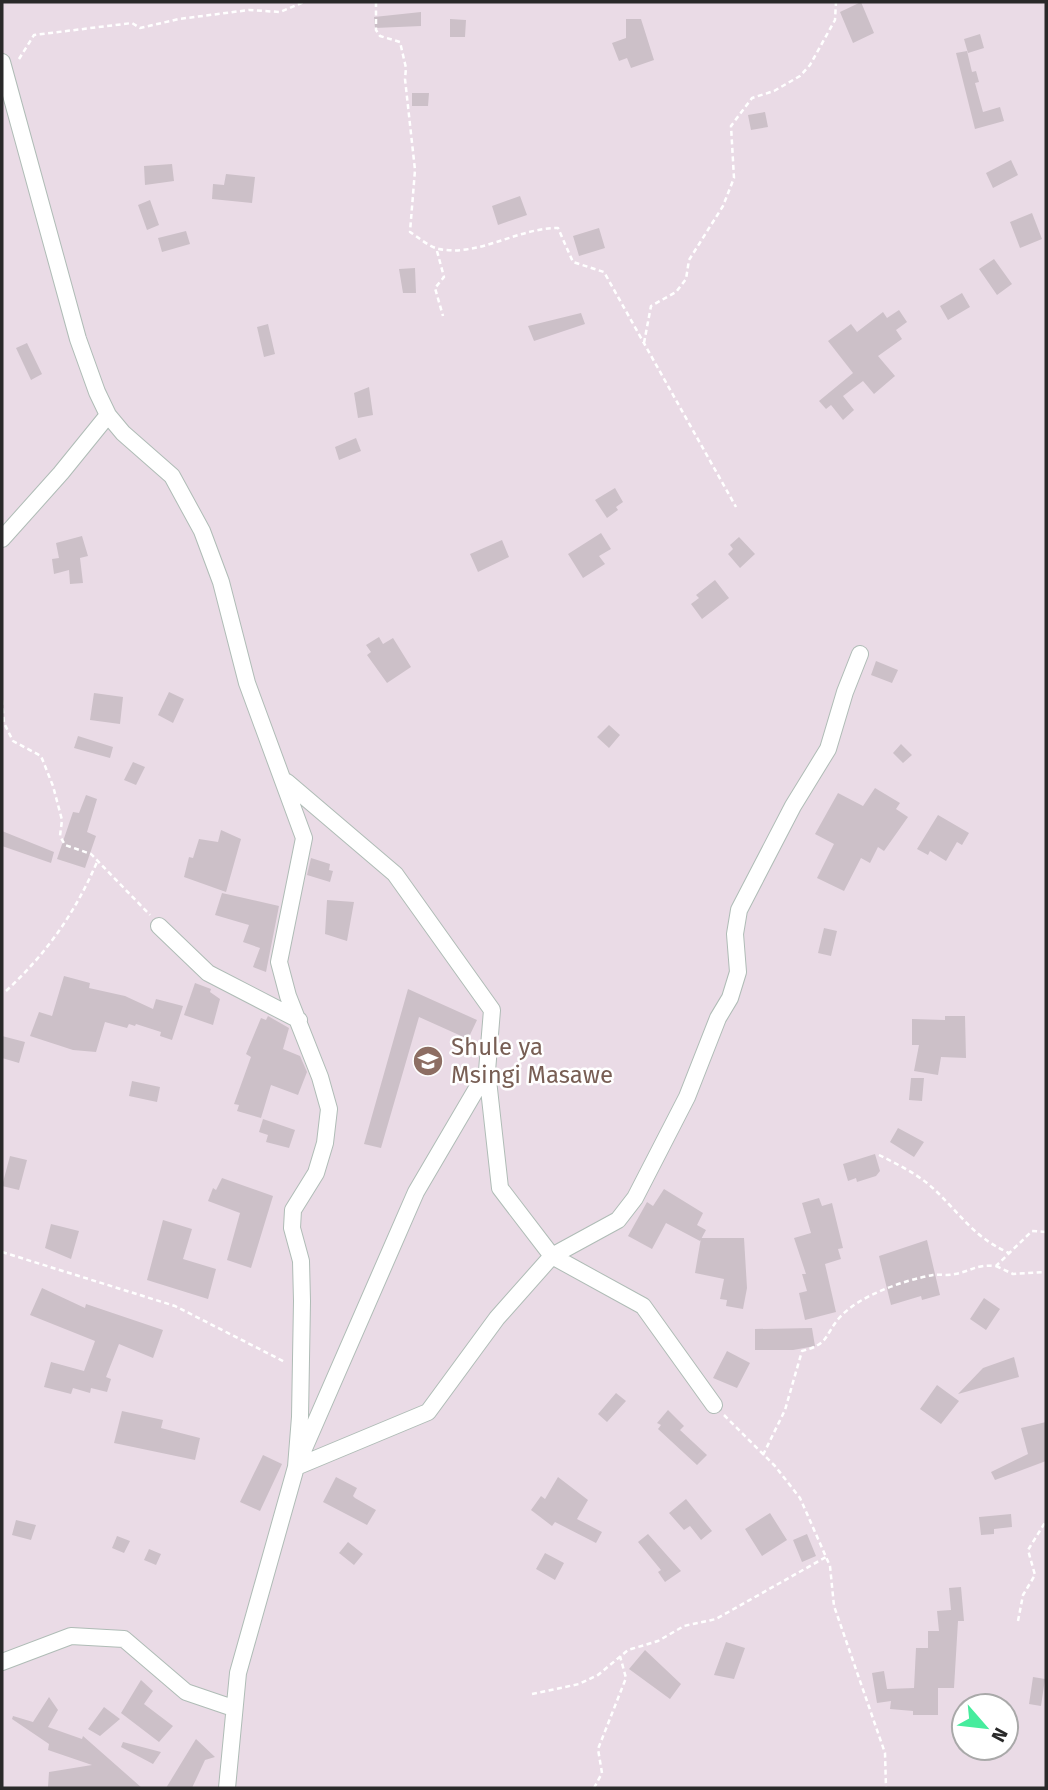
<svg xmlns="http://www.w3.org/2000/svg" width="1048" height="1790" font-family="'Fira Sans',sans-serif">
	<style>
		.building { fill: #ccc0c8 }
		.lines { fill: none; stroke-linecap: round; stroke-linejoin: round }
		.street-casing { stroke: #afbcb6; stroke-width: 18 }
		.path { stroke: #fff; stroke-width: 2.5; stroke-dasharray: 5 3.5; stroke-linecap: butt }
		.street { stroke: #fff; stroke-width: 16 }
		.labels { text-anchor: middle; stroke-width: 5; stroke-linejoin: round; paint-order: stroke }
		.education-label { font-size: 24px; fill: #785e54; stroke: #fff; text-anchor: start }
	</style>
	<rect width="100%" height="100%" fill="#eadbe6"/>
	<path class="building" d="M861,2L874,33L853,43L840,12Z
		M421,12V26L375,28L374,17Z
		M450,19L466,20L465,37H450Z
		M626,19H641L654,60L631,68L627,58L619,61L612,43L626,38Z
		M980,34L984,48L968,53L964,39Z
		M967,51L972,72L976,71L979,82L975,83L983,112L1000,107L1004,121L975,129L956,53Z
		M412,93H429L428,106H412Z
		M765,112L768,127L751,130L748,115Z
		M1011,160L1018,175L993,188L986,173Z
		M172,164L174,181L145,185L144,166Z
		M226,174L255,177L252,203L212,199L213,184L224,185Z
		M520,196L527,215L498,225L492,206Z
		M150,200L159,225L147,230L138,205Z
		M1032,213L1042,239L1020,248L1010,222Z
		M599,228L605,248L579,256L573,236Z
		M186,231L190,244L162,252L158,238Z
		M994,259L1012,284L997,295L979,269Z
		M415,268L416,293H403L399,269Z
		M962,293L970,307L948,320L940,306Z
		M899,310L907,322L896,330L902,339L878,356L895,376L874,394L863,381L843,396L854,410L843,420L831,405L826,409L819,401L853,373L828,341L851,324L857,332L883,312L887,318Z
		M581,313L585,324L534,341L528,326Z
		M268,324L275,354L264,357L257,327Z
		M27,343L42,374L31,380L16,348Z
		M369,387L373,415L358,418L354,393Z
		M356,438L361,451L339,460L335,447Z
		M615,488L623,502L616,507L618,510L607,518L595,500Z
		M601,533L611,549L599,556L605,564L583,578L568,554Z
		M82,536L88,556L80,558L83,583L70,584L69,570L54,574L52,559L59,558L56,543Z
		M739,537L755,554L740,568L728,554L733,549L730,545Z
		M502,540L509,557L478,572L470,554Z
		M715,580L729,598L702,619L691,604L699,598L696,595Z
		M379,637L383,644L393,638L411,667L387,683L367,655L371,652L366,645Z
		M876,661L898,670L892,683L871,675Z
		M169,692L184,699L173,723L158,715Z
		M94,693L123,697L120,724L90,720Z
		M609,725L620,735L609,748L597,737Z
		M78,736L113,747L110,758L74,748Z
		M901,744L912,755L903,763L893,753Z
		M133,762L145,767L136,785L124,780Z
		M875,788L900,803L896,809L908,817L884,851L878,847L870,863L861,858L844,891L817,878L834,844L815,834L838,793L863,806Z
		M86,795L97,799L87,832L96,836L85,868L57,859L73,812L79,813Z
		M938,815L969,833L962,845L957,842L946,861L930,851L928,855L917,849Z
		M221,830L241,839L226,892L184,877L189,857L193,858L199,839L218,842Z
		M2,831L54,852L51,863L2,846Z
		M311,858L330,864L329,870L333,871L330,882L307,875Z
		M222,893L279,906L266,972L253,967L260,948L243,942L249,925L215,915Z
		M327,900L354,902L347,941L325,934Z
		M824,928L837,931L831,956L818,953Z
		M64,976L90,983L89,988L125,996L153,1009L156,999L183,1006L172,1040L160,1036L161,1032L136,1024L135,1026L129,1024L127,1028L105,1022L96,1052L73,1050L30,1036L39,1012L52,1016Z
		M195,983L211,989L210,992L220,999L213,1025L184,1015Z
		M408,989L477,1020L468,1039L419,1017L381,1148L364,1144Z
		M268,1016L289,1028L283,1049L300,1056L307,1072L298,1095L271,1085L261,1118L237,1111L239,1105L234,1104L251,1057L246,1054L261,1018L266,1020Z
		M945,1016H965L966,1058L941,1057L938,1075L914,1071L919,1045H912V1019L945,1020Z
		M2,1036L25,1042L19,1063L2,1058Z
		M911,1078H924L922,1101L909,1100Z
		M132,1081L160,1087L157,1102L129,1096Z
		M263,1119L295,1130L289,1148L266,1142L268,1135L259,1132Z
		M898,1128L924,1142L914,1157L890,1142Z
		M875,1154L880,1171L876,1176L857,1182L856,1178L848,1181L843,1164Z
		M10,1156L27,1160L19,1190L2,1186Z
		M222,1178L273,1196L251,1268L227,1260L240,1213L208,1201L213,1188L216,1190Z
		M664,1189L703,1213L697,1225L706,1230L700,1241L666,1223L652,1249L628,1236L647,1202L653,1206Z
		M819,1198L822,1206L832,1203L843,1248L838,1249L841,1259L825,1264L836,1312L805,1320L799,1293L807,1291L802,1274H806L794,1238L811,1233L802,1203Z
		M163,1220L192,1229L183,1259L216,1269L208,1299L147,1280Z
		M51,1224L79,1231L71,1259L45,1248Z
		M701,1238H744L747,1288L743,1309L726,1306L727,1300L720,1299L724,1279L695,1273Z
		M927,1240L940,1295L922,1300L921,1296L891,1305L879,1256Z
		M42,1288L85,1308L86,1304L163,1330L153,1358L119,1344L106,1377L111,1379L107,1392L91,1388L90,1393L73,1388L71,1394L44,1387L51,1362L84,1371L95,1341L30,1315Z
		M984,1298L1000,1309L986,1330L970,1319Z
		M812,1328L815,1346L793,1350H755V1329Z
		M727,1351L750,1363L737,1388L713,1378Z
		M1014,1357L1019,1377L958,1394L983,1368Z
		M937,1385L959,1401L941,1424L920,1409Z
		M616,1393L626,1401L607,1422L598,1414Z
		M668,1410L684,1426L680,1430L707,1455L697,1465L658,1429L661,1425L657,1423Z
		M122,1411L163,1420L161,1428L200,1438L195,1460L114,1443Z
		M1046,1422V1461L995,1480L991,1472L1028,1454L1021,1428Z
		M263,1455L282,1464L260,1511L240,1502Z
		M336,1477L357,1488L353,1496L355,1498L376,1510L367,1525L323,1502Z
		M558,1477L588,1500L577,1519L602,1532L596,1543L555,1522L552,1526L531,1510L541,1496L545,1499Z
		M686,1499L712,1531L701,1540L690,1526L684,1530L669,1513Z
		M770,1513L787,1540L762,1556L745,1529Z
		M1011,1514L1012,1527L994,1529V1534L981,1535L979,1517Z
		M16,1520L36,1525L31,1540L12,1535Z
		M648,1534L681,1571L665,1582L658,1572L661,1570L638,1542Z
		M807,1534L816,1556L802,1562L793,1540Z
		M117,1536L130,1541L124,1553L112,1548Z
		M348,1542L363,1554L354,1565L339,1553Z
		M149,1549L161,1554L156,1565L144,1560Z
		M545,1553L564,1563L555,1580L536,1569Z
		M961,1587L964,1621H958L954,1688H938V1715H913V1711L890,1709L891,1701L877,1703L872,1673L884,1671L887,1689L914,1688L916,1648H928V1631H939L937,1611L951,1610L949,1588Z
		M726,1642L745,1648L734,1679L714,1675Z
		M645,1650L681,1684L670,1699L629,1669Z
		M1033,1677L1045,1679L1041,1706L1029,1704Z
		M141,1680L153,1691L144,1704L173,1726L159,1742L121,1713Z
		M49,1697L58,1710L48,1727L82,1739L83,1736L142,1788L48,1787L49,1772L92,1765L48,1750L49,1744L12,1719L13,1716L33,1722Z
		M104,1707L120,1719L100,1736L88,1729Z
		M196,1739L215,1757L205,1760L192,1788H166Z
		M123,1742L161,1752L153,1764L121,1747Z"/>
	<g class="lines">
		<g class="street-casing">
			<path id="street" d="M2,62L78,339L97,392L108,415L123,433L172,476L202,531L221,582L247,683L304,838L279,962L288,996L320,1077L329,1109L325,1143L316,1173L293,1210L292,1228L301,1261L302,1301L300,1417L296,1467L428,1412L497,1318L552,1256L618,1220L635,1198L687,1097L718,1018L730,998L738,972L735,934L739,910L793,806L828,749L845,692L860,654
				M2,539L61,473L108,415
				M287,782L395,874L492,1010L487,1071L500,1188L552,1256L643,1306L714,1405
				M159,926L208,973L299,1020
				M2,1662L71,1636L124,1639L186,1692L233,1708
				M227,1788L238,1673L296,1467L416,1192L487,1071"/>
		</g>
		<path class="path" d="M376,2V30L380,36L400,42L406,68L405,79L415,170L410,232C418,237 429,247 439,249C479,257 517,228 558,228L573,262L604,272L736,507
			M19,59L34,35L132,23L140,28L179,19L249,10L280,12L304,2
			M437,251L444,277L435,288L443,316
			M644,343L651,306L676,292L686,279L689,260L723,206L734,178L731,126L752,98L774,91L800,76L810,65L835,20L836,2
			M2,700L4,723L13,741L41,756L53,786L62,820L60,836L65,845L91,854L150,915
			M6,991C47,953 75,913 97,862
			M879,1155C895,1163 913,1172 927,1183C958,1209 969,1235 1009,1253
			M2,1252L175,1306L285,1362
			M996,1266L1013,1274L1046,1272
			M724,1415L775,1466L800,1498L830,1566L834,1606L885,1753L886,1788
			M763,1455L785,1410L802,1351C830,1344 824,1335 840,1317C860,1295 905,1280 933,1275C940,1274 948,1276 955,1274C972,1271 976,1264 996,1266L1032,1231L1046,1232
			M1018,1621L1023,1595L1035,1575L1028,1550L1046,1521
			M532,1694L579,1684L598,1675L628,1650L658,1641L684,1626L716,1619L826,1557
			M594,1788L602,1773L598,1749L626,1678L620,1656"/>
		<use href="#street" class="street"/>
	</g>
	<defs>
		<g id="school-disc" transform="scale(1.575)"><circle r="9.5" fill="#8d6e63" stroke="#fff"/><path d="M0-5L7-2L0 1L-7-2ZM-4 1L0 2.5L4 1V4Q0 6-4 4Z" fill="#fff"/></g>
	</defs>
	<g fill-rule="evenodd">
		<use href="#school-disc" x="428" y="1061"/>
	</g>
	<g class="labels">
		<g class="education-label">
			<text x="451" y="1055">Shule ya<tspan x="451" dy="28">Msingi Masawe</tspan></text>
		</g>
	</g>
	<rect width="1048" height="1790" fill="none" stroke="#292929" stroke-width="7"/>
	<g transform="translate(985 1727) rotate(118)"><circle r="33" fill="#ffffff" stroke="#a9a9a9" stroke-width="2"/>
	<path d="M0-5L12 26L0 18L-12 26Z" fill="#46ec9d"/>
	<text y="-10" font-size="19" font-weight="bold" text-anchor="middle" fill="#292929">N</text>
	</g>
</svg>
